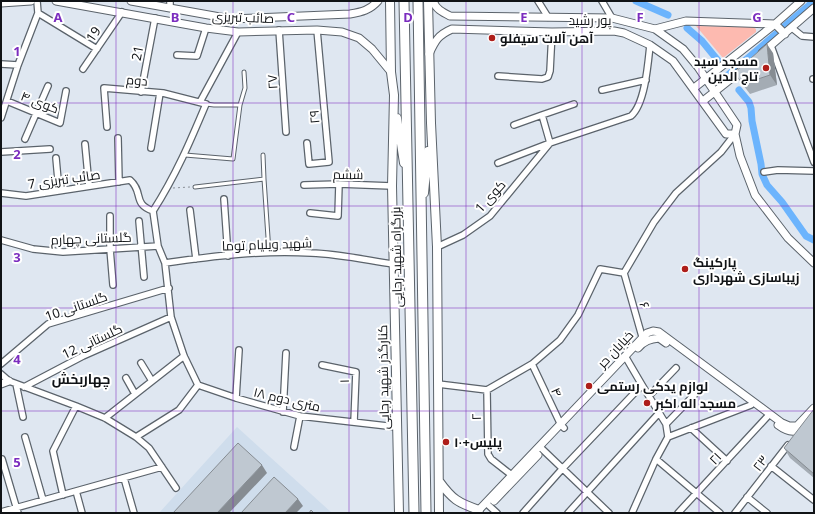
<svg xmlns="http://www.w3.org/2000/svg" width="815" height="514" font-family="'Noto Sans',Cairo,sans-serif">
	<style>
		.built { fill: #cfddec }
		.green { fill: #fdbab0 }
		.lines { fill: none; stroke-linecap: round; stroke-linejoin: round }
		.canal { stroke: #6cb4fd; stroke-width: 7 }
		.service-casing { stroke: #5b636b; stroke-width: 5 }
		.minor-casing { stroke: #5b636b; stroke-width: 8 }
		.tertiary-casing { stroke: #5b636b; stroke-width: 9 }
		.secondary-casing { stroke: #5b636b; stroke-width: 10 }
		.trunk-casing { stroke: #5b636b; stroke-width: 11 }
		.path { stroke: #8a8f97; stroke-width: 1; stroke-dasharray: 2 3; stroke-linecap: butt }
		.service { stroke: #fff; stroke-width: 3 }
		.minor { stroke: #fff; stroke-width: 5.5 }
		.tertiary { stroke: #fff; stroke-width: 7 }
		.secondary { stroke: #fff; stroke-width: 8 }
		.trunk { stroke: #fff; stroke-width: 9 }
		.wall { fill: #a4acb4 }
		.shaded-wall { fill: #868c92 }
		.building { fill: #bfc8d1; stroke: #868c92 }
		.grid { fill: none; stroke: #7b2cbf; stroke-width: 1; stroke-opacity: 0.55 }
		.poi-dot { fill: #ae1e1a; stroke: #fff; stroke-width: 1.5 }
		.labels { text-anchor: middle; stroke-width: 4; stroke-linejoin: round; paint-order: stroke }
		.street-label { font-size: 13px; fill: #101316; stroke: #fff }
		.poi-label { font-size: 13px; font-weight: bold; fill: #101316; stroke: #fff; text-anchor: start }
		.neighbourhood-label { font-size: 14px; font-weight: bold; fill: #101316; stroke: #fff }
		.grid-label { font-size: 13px; text-anchor: middle; font-weight: bold; fill: #7b2cbf; stroke: #fff; stroke-width: 4; stroke-linejoin: round; paint-order: stroke }
	</style>
	<rect width="100%" height="100%" fill="#dfe7f1"/>
	<path class="built" d="M237,427L332,513H159Z"/>
	<path class="green" d="M696,26L753,27L756,29V32L723,58Z"/>
	<g class="lines">
		<path class="canal" d="M636,1L668,15
			M785,26L814,1
			M687,28L702,41L720,63
			M728,75L776,34
			M739,90L749,102L751,108L752,121L761,164L762,174L767,185L782,202L806,236L814,240"/>
		<g class="service-casing">
			<path id="service" d="M206,104L214,105H240
				M185,155L233,159L240,105L245,88L244,72
				M263,155L264,179
				M195,187L264,179L269,252"/>
		</g>
		<g class="minor-casing">
			<path id="minor" d="M538,1L548,17
				M602,1L612,18
				M170,8V1
				M38,13L97,49
				M792,28L802,36L814,37
				M279,30L286,132
				M771,46L814,162
				M177,55L197,56L206,28
				M1,64L18,65
				M83,69L122,12
				M498,76L542,79L548,77L550,71L552,32
				M813,79H814
				M602,90L646,80
				M141,92L155,18
				M7,101L60,123L66,91
				M200,102L238,32
				M574,104L542,115L550,143L631,116C645,104 648,64 650,45
				M1,118L18,65L38,13L37,1
				M514,125L542,115
				M107,127L104,88L163,93L206,104C190,142 176,175 153,211
				M118,138L119,182
				M25,139L48,86
				M307,143L309,164L329,162L317,30
				M85,144L89,186
				M151,148L160,93
				M1,152L50,149
				M56,158L59,191
				M764,172L778,170L814,171
				M304,185L339,184L392,186
				M1,193L26,196L130,180C144,192 132,204 153,211
				M224,199L228,256
				M190,210L196,259
				M153,211L158,246L165,263L171,317L184,356L198,385
				M310,213L338,216L339,184
				M110,216V249L113,285
				M139,221L144,277
				M1,240L33,249L63,252L158,246
				M437,247L463,235L490,216L550,143L498,163
				M165,263C213,256 263,250 311,253C339,254 366,260 393,264
				M624,273L654,222L676,193L721,152L735,134
				M624,273L643,340
				M625,356L642,385L666,424L668,437L656,459L632,513
				M141,363L152,381
				M1,364L48,324L169,288
				M532,364L561,425L564,428
				M322,365L356,372L354,422
				M1,374L9,381L76,406L105,418L136,437L149,448L176,488
				M126,378L135,394
				M16,384L23,417
				M438,384L487,390L532,364L560,340L578,315L600,269L624,273
				M198,385L236,398L300,416L396,427
				M24,387L83,356L171,317
				M487,390L488,454L491,459L514,477
				M649,396L676,368
				M236,398L239,350
				M283,412L286,353
				M105,418L184,356
				M666,424L699,390
				M691,428L727,461
				M25,437L43,500
				M136,437L179,410L198,385
				M668,437L751,405
				M294,447L300,416
				M540,447L609,513
				M2,459L18,513
				M656,459L720,513
				M771,466L814,500
				M124,478L134,513
				M76,491L82,513
				M63,495L53,451L76,406
				M747,497L767,513
				M486,503L497,513
				M1,512L162,467
				M523,513L563,468L642,385
				M568,513L659,413
				M678,513L767,417
				M735,513L788,445"/>
		</g>
		<g class="tertiary-casing">
			<path id="tertiary" d="M56,1L206,28L238,32L317,30L342,32L359,38L372,49L391,72
				M131,1L231,19L350,14C362,12 370,10 378,1
				M433,1C436,9 442,12 450,16L612,18L655,29L683,49L698,67L737,125L735,134
				M1,3L31,1
				M655,29L686,21L775,24L785,34
				M762,53L814,8
				M429,54C435,41 438,35 452,29L552,32L614,31L624,33L650,45L673,61L726,134H735
				M694,88L775,24L801,1
				M703,101L742,70
				M735,134L740,156L755,195L788,238L814,263
				M638,348C644,341 650,339 659,338L666,343
				M1,384L9,381
				M778,425C794,437 801,430 814,418
				M494,501L538,455
				M476,513L647,333L653,331L659,332L782,423L789,426H797L814,408"/>
		</g>
		<g class="secondary-casing">
			<path id="secondary" d="M390,1L391,72L394,95L392,186L399,513
				M428,1L431,123L437,247L439,513
				M397,118L404,163
				M424,193L428,151
				M439,481C452,499 458,503 479,510"/>
		</g>
		<g class="trunk-casing">
			<path id="trunk" d="M404,1L414,513
				M418,1L426,513"/>
		</g>
		<path class="path" d="M173,188L190,187"/>
		<use href="#service" class="service"/>
		<use href="#minor" class="minor"/>
		<use href="#tertiary" class="tertiary"/>
		<use href="#secondary" class="secondary"/>
		<use href="#trunk" class="trunk"/>
	</g>
	<path class="wall" d="M773,53L777,85L750,94L734,73Z
		M814,409V478L790,458L784,448Z"/>
	<path class="shaded-wall" d="M767,44L773,53L777,85L770,75Z
		M262,465L267,473L229,513H217Z
		M298,499L303,506L296,513H285Z"/>
	<path class="building" d="M767,44L770,75L743,84L734,73Z
		M814,409V474L784,448Z
		M238,443L262,465L217,513H173Z
		M274,477L298,499L285,513H241Z
		M311,510L314,513H309Z"/>
	<path class="grid" d="M116,1V513M233,1V513M349,1V513M466,1V513M582,1V513M699,1V513M1,103H814M1,206H814M1,308H814M1,411H814"/>
	<g class="poi-dot">
		<circle cx="492" cy="38" r="4"/>
		<circle cx="766" cy="68" r="4"/>
		<circle cx="685" cy="269" r="4"/>
		<circle cx="589" cy="386" r="4"/>
		<circle cx="647" cy="403" r="4"/>
		<circle cx="446" cy="442" r="4"/>
	</g>
	<g class="labels">
		<g class="street-label">
			<text transform="translate(243 17) rotate(2)" y="5">صائب تبریزی</text>
			<text x="590" y="25">پور رشید</text>
			<text transform="translate(93 34) rotate(-56)" y="5">19</text>
			<text transform="translate(137 53) rotate(-79)" y="5">21</text>
			<text transform="translate(137 80) rotate(5)" y="5">دوم</text>
			<text transform="translate(272 82) rotate(-94)" y="5">۲۷</text>
			<text transform="translate(40 102) rotate(21)" y="5">کوی ۴</text>
			<text transform="translate(314 117) rotate(-95)" y="5">۲۹</text>
			<text transform="translate(348 174) rotate(1)" y="5">ششم</text>
			<text transform="translate(64 179) rotate(-8)" y="5">صائب تبریزی 7</text>
			<text transform="translate(490 196) rotate(-48)" y="5">کوی 1</text>
			<text transform="translate(91 238) rotate(-2)" y="5">گلستانی چهارم</text>
			<text transform="translate(267 244) rotate(-2)" y="5">شهید ویلیام توما</text>
			<text transform="translate(396 257) rotate(-91)" y="5">بزرگراه شهید رجایی</text>
			<text transform="translate(645 305) rotate(74)" y="5">۶</text>
			<text transform="translate(76 306) rotate(-19)" y="5">گلستانی 10</text>
			<text transform="translate(92 341) rotate(-25)" y="5">گلستانی 12</text>
			<text transform="translate(615 349) rotate(-47)" y="5">خیابان حر</text>
			<text transform="translate(383 377) rotate(-91)" y="5">کنارگذر شهید رجایی</text>
			<text transform="translate(344 381) rotate(-91)" y="5">۱</text>
			<text transform="translate(557 392) rotate(65)" y="5">۴</text>
			<text transform="translate(287 399) rotate(13)" y="5">۱۸ متری دوم</text>
			<text transform="translate(476 417) rotate(-91)" y="5">۲</text>
			<text transform="translate(715 458) rotate(-47)" y="5">۲۱</text>
			<text transform="translate(760 463) rotate(-52)" y="5">۲۳</text>
		</g>
		<g class="poi-label">
			<text x="500" y="43">آهن آلات سیفلو</text>
			<text x="758" y="66" text-anchor="end">مسجد سید<tspan x="758" dy="15">تاج الدین</tspan></text>
			<text x="693" y="267">پارکینگ<tspan x="693" dy="15">زیباسازی شهرداری</tspan></text>
			<text x="597" y="391">لوازم یدکی رستمی</text>
			<text x="655" y="408">مسجد اله اکبر</text>
			<text x="454" y="447">پلیس+١٠</text>
		</g>
		<g class="neighbourhood-label">
			<text x="81" y="384">چهاربخش</text>
		</g>
	</g>
	<g class="grid-label">
		<text x="58" y="22">A</text>
		<text x="175" y="22">B</text>
		<text x="291" y="22">C</text>
		<text x="408" y="22">D</text>
		<text x="524" y="22">E</text>
		<text x="640" y="22">F</text>
		<text x="757" y="22">G</text>
		<text x="17" y="56">1</text>
		<text x="17" y="159">2</text>
		<text x="17" y="262">3</text>
		<text x="17" y="364">4</text>
		<text x="17" y="467">5</text>
	</g>
	<rect width="815" height="514" fill="none" stroke="#101316" stroke-width="4"/>
</svg>
